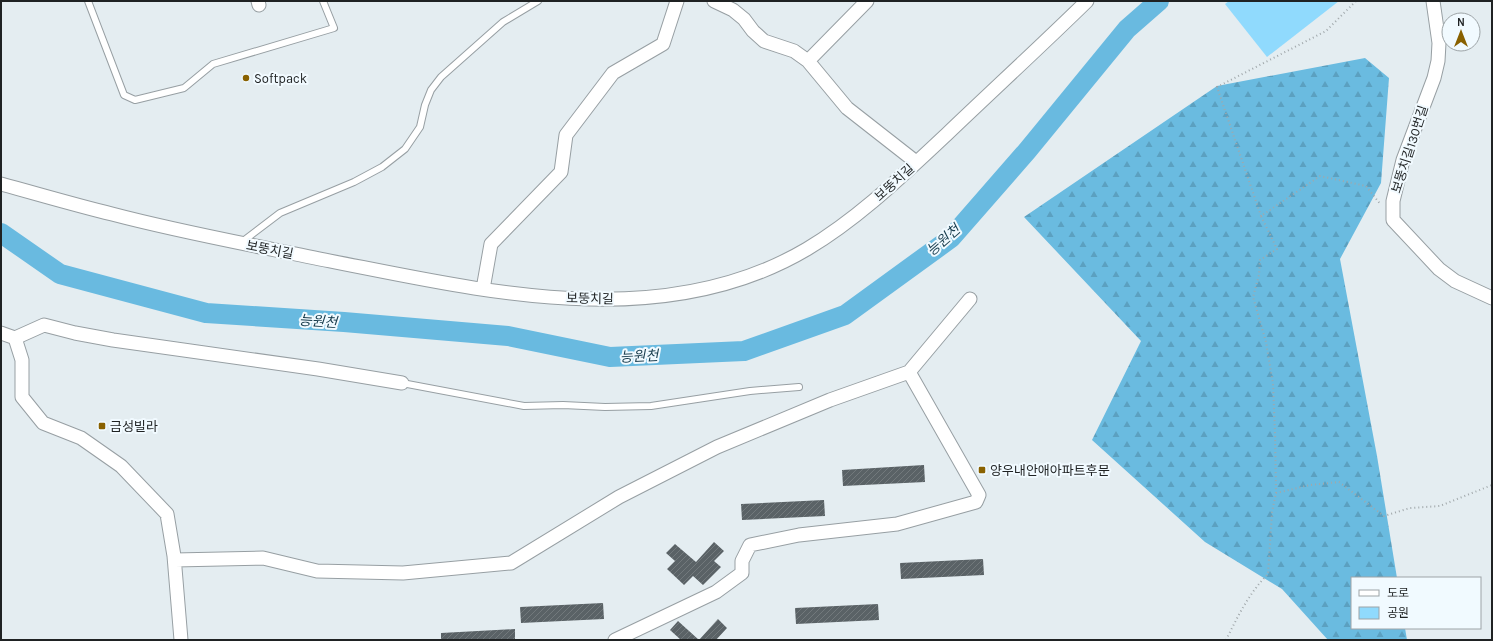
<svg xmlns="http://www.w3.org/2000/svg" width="1493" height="641" font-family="Karla,'Noto Sans KR',sans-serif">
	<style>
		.forest { fill: url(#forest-firs) }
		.park { fill: #90dafd }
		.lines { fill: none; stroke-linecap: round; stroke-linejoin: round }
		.river { stroke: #69bae0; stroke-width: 20 }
		.building { fill: url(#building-hatch) }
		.service-casing { stroke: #979fa3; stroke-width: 8 }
		.minor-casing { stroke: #979fa3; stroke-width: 15 }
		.path { stroke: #a1a8ab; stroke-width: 2; stroke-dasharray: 1 3; stroke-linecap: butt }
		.service { stroke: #fff; stroke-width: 6 }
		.minor { stroke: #fff; stroke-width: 13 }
		.poi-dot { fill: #896100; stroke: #f1faff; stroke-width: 1.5 }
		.labels { text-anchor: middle; stroke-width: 4; stroke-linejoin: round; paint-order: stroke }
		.poi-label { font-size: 13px; fill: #1f2223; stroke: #f1faff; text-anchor: start }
		.street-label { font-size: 13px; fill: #1f2223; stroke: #f1faff }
		.water-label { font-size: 14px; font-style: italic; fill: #193d4e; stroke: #f1faff }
	</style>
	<defs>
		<pattern id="forest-firs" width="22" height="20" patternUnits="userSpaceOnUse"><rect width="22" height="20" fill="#6abbe0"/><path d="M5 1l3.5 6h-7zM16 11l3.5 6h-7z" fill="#5ba0c0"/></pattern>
		<pattern id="building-hatch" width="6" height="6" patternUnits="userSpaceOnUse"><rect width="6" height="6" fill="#5a6266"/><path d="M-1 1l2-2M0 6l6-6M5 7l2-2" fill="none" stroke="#72797c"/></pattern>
	</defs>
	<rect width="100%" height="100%" fill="#e4edf1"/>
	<path class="forest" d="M1365,58L1389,78L1381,183L1340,259L1377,456L1397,578H1352V628H1405L1407,640H1328L1282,589L1205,542L1092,440L1141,341L1024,217L1217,86Z"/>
	<path class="park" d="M1229,1H1339L1267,57L1225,4Z"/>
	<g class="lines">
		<path class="river" d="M1,233L60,274L206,313L344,322L508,336L610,357L744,351L845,315L951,238L1027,151L1127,29L1159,1"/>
	</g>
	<path class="building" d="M924,465L925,482L843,486L842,470Z
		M824,500L825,516L742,520L741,504Z
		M714,542L724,551L714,561L721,567L703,585L693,576L684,585L667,569L675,561L666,553L675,544L696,562Z
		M983,559L984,575L901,579L900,563Z
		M603,603L604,619L521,623L520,607Z
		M878,604L879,620L796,624L795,608Z
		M718,619L727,628L716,640H681L670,630L678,621L699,640Z
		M515,629V640H441V633Z"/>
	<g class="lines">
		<g class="service-casing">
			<path id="service" d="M88,1L124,95L135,100L184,88L213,64L334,28L323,1
				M242,242L280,213L354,182L382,167L405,149L420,127L425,105L431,90L441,77L503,22L538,1
				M402,383L524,406L563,405L605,407L651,406L750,391L799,387"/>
		</g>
		<g class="minor-casing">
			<path id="minor" d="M258,1L259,5
				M714,1L733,10L744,19L753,31L764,41L794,51L808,61L847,108L916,162
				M1433,1L1439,43L1438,61L1434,78L1403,160L1393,201V220L1439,269L1455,281L1492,298
				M808,61L867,1
				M1,184C38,194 75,205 112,214C184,233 257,246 330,261C484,291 662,335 807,249C859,218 903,175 947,134C993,90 1041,46 1087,1
				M483,289L491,244L561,172L566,135L613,73L663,44L677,1
				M1,333L15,338L22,360V397L43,423L81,438L121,466L167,514L174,556L181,640
				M15,338L44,325L75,333L113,340L318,369L402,383
				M175,560L263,558L317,571L403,573L511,563L619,497L717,447L830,400L909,372L970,299
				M615,640L716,592L742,573V561L750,545L799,535L897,524L976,502L979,495L909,372"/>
		</g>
		<path class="path" d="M1261,216L1217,87L1326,31L1356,1
			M1276,493L1310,485L1339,482L1384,516L1410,508L1440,506L1492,485
			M1226,640C1238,616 1249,593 1268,574L1272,512L1276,493L1275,434L1273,384L1266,342L1253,297L1259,275L1260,260L1277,249L1261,216L1320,176L1366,186L1381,205"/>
		<use href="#service" class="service"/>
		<use href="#minor" class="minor"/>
	</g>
	<g class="poi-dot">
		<circle cx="246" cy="78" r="4"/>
		<rect x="98" y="422" width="8" height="8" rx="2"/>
		<rect x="978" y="466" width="8" height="8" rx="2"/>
	</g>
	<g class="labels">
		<g class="poi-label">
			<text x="254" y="83">Softpack</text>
			<text x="110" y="431">금성빌라</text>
			<text x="990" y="475">양우내안애아파트후문</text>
		</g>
		<g class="street-label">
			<text transform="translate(1409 149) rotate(-72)" y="5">보뚱치길130번길</text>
			<text transform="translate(894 182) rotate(-42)" y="5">보뚱치길</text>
			<text transform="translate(270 249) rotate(11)" y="5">보뚱치길</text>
			<text transform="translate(590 298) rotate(1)" y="5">보뚱치길</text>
		</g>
		<g class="water-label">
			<text transform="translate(943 240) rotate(-41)" y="5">능원천</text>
			<text transform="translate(318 321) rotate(4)" y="5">능원천</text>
			<text transform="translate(639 356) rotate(-3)" y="5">능원천</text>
		</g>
	</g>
	<rect width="1493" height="641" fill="none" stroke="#1f2223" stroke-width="4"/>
	<rect x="1351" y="577" width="130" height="52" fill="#f1faff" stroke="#9da4a7"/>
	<rect x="1359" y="590" width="20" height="6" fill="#ffffff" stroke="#9da4a7"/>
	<text x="1387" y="597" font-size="12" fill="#1f2223">도로</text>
	<rect x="1359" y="607" width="20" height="12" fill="#90dafd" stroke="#9da4a7"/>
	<text x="1387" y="617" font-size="12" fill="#1f2223">공원</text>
	<g transform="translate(1461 32)"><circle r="19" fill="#f1faff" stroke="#9da4a7"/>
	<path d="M0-3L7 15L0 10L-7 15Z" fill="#896100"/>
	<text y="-6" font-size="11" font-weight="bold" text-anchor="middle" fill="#1f2223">N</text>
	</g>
</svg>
